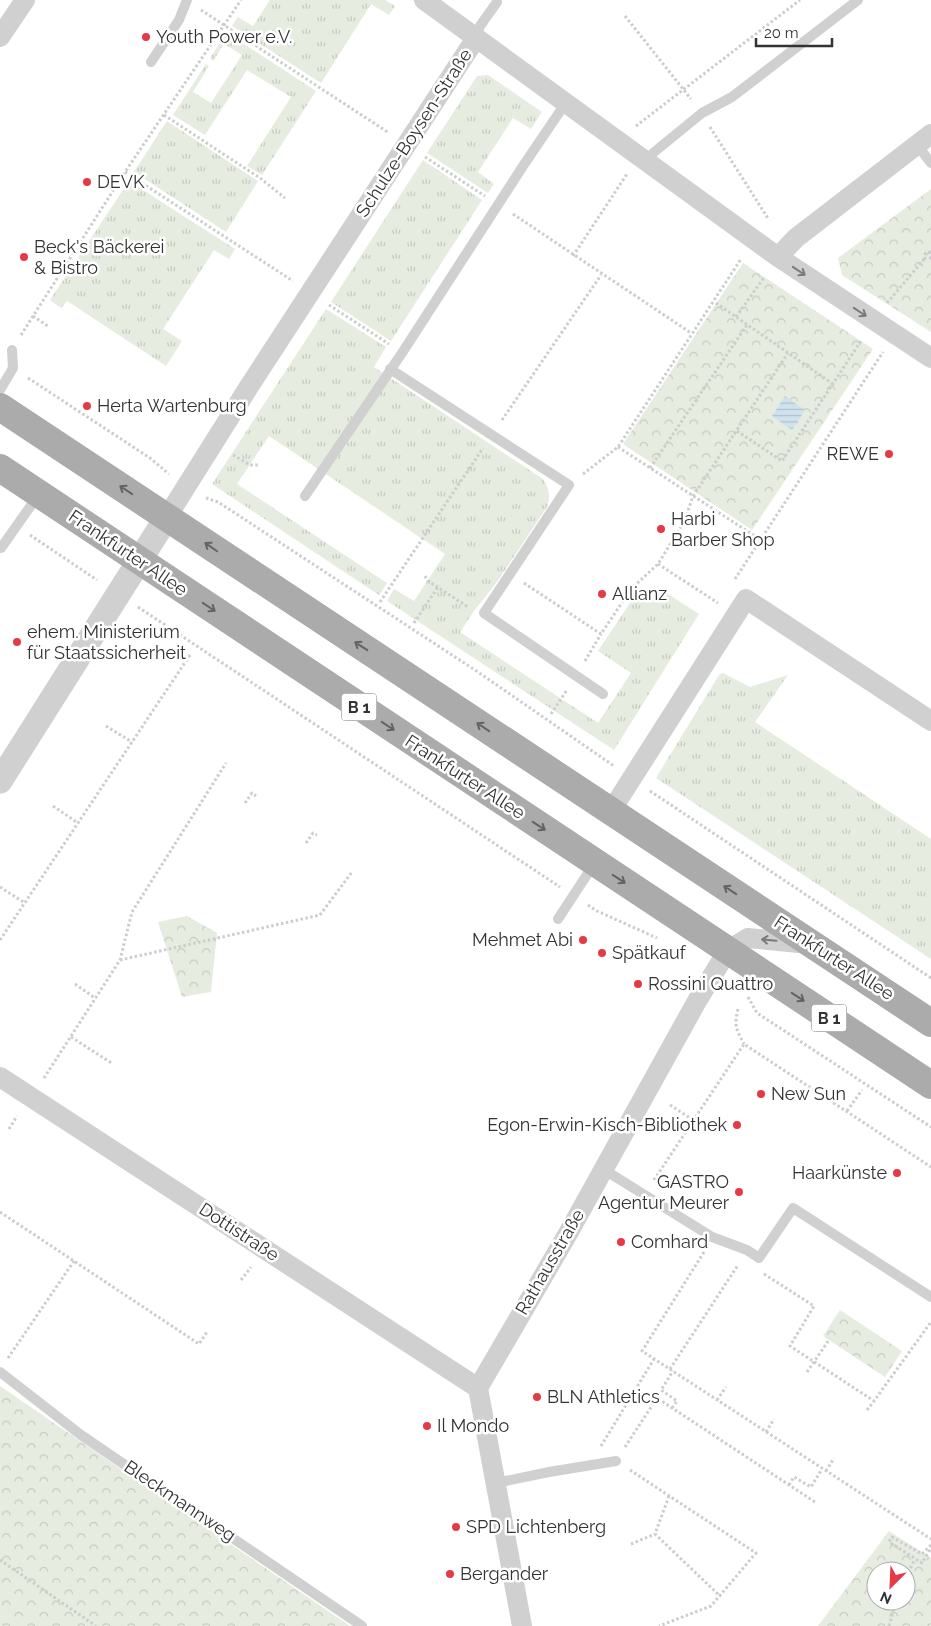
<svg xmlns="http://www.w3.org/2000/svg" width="931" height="1626" font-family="Raleway,sans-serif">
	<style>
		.grass { fill: url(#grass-tufts) }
		.park { fill: url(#park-crowns); fill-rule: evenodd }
		.water { fill: url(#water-rules) }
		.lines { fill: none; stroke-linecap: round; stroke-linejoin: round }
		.path { stroke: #cdcdcd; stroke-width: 3; stroke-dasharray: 2.5 2.5; stroke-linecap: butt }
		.service { stroke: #d0d0d0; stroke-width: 10 }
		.minor { stroke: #d0d0d0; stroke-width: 20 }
		.tertiary { stroke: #d0d0d0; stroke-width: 25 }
		.primary { stroke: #ababab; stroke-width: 28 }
		.oneway { stroke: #7a7a7a }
		.oneway2 { stroke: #636363 }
		.poi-dot { fill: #e63946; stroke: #fff; stroke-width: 2 }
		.labels { text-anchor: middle; stroke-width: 5; stroke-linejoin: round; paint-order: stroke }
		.shield { fill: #fff; stroke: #707070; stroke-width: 1 }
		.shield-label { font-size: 16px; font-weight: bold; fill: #333 }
		.poi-label { font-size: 18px; fill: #333; stroke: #fff; text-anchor: start }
		.street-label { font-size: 18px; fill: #333; stroke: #fff }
	</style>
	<defs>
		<pattern id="grass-tufts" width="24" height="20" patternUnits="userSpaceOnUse" patternTransform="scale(1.25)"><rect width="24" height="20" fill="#e6ecdf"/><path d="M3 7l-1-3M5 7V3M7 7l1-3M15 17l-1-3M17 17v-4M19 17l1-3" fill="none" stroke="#c6cbc0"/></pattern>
		<pattern id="park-crowns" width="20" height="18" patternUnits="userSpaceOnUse" patternTransform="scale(1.25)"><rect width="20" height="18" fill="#e6ecdf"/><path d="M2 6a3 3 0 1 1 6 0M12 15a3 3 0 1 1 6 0" fill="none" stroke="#c6cbc0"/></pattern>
		<pattern id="water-rules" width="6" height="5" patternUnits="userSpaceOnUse" patternTransform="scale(1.25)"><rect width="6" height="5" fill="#cfe2ee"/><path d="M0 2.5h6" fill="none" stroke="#b2c2cd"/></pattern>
	</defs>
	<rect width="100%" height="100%" fill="#fff"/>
	<path class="grass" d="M270,0H385L395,6L389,15L371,4L321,83L232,26L238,17L253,26Z
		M227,33L316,91L262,175L247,166L291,97L247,70L205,135L173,115L206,64L209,66L193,92L211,103L242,55L224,44L213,61L210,58Z
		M488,75L542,112L531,129L513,118L478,172L494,184L488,193L427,153L477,76Z
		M167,121L258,181L226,232L134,172Z
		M423,160L482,200L391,341L331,302Z
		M129,181L235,249L229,259L214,250L163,329L182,341L166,366L67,301L61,308L50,300Z
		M326,309L386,347L374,367L543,479C549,488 551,496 547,507L497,582L474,611L460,632L598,723L631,673L598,651L634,597L660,589L699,614L614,750L387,601L394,589L414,601L445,554L269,436L237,484L387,583L379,595L212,484Z
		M723,673L750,687L788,675L755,722L931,839V959L656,778L719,675Z"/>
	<path class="park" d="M931,189V332L842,275L838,258Z
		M743,263L873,349L752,530L623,444Z
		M187,916L217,933L211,992L182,997L158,922Z
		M840,1310L902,1351L885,1377L823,1336Z
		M0,1386L350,1626H0Z
		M889,1531L931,1558V1626H818ZM876,1571H906V1601H876Z"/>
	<path class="water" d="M785,396L805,410L792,430L772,416Z"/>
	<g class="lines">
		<path class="path" d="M201,10L389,133
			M625,16L691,99
			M164,115L260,178L285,198
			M636,126L800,0
			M710,127L769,220
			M425,157L485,196
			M125,172L293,281
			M513,214L691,333
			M931,252L926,253L924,255L925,258H931
			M573,256L627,174
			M716,303L833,384
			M887,303L925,258
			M329,305L389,344
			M33,316L49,327
			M736,317L765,276
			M21,335L125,172L241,0
			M28,378L150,458L169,474
			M502,420L601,275
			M737,431L782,461L861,341
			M618,447L761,540
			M233,455L250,465H260
			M650,468L747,325
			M583,474L618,447L741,259
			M206,498L218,502L478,672L614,766
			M30,535L97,580
			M658,564L718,603
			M425,576L428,581L468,607
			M735,579L883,352
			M524,583L601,634L631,589L658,564L685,520L693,496L788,353
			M380,602L483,448
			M138,607L560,887
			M414,623L438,587
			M585,661L601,634
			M551,714L567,690
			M106,726L132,742
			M650,791L931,978
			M245,803L252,793L256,796
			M53,806L78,823
			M306,843L313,833L317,835
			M0,887L25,903
			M588,905L597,911L657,938
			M0,940L190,655
			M120,960L320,915L352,872
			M75,984L95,998
			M748,997L757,1013L931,1127
			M738,1009C734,1026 736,1029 744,1044
			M71,1037L113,1064
			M44,1078L120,960L132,912L226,763
			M670,1105L693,1120
			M847,1111L862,1090
			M9,1129L17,1116
			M654,1180L744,1044L931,1167
			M0,1212L199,1344L207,1332
			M704,1252L642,1351L931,1539
			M764,1274L814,1306L790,1346L874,1401L931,1322
			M241,1280L251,1267
			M8,1358L74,1261
			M670,1369L738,1265
			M807,1372L829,1340
			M717,1400L726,1387
			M672,1408L677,1401L661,1390L673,1371
			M867,1410L874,1401
			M766,1432L774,1419
			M601,1446L654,1359
			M625,1447L657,1398L815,1502
			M630,1470L756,1553L711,1606L659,1626
			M826,1471L834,1458
			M789,1485L794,1477L811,1487L822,1469
			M669,1496L655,1534L720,1596
			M631,1544L655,1534
			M931,1545L922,1554L892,1537L889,1542L922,1563L931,1548
			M0,1560L96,1626
			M906,1577L915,1559
			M889,1626L896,1601"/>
		<path class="service" d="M476,38L480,26L497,2
			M151,62L179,20L187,0
			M917,145L931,163
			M646,162L653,153L702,113L732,97L858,0
			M390,369L569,485L484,613L603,694
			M0,390L13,368L12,350
			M305,496L402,353L523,166L565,104
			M1,548L39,494
			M558,919L594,864
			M603,1169L712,1237L747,1250L759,1258L793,1208L931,1297
			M0,1372L81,1435L362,1626
			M496,1483L549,1472L616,1461"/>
		<path class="minor" d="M424,0L778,257L931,358
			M0,37L25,0
			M778,257L796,238L931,134
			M167,517L250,385L476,38
			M611,811L746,599L931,721
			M0,1077L478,1388
			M522,1626L478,1388L566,1237L697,1001L728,950L748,938L809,944"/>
		<path class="tertiary" d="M0,781L167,517"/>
		<path class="primary" d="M0,407L931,1023
			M0,468L931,1085"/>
	</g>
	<defs><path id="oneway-shaft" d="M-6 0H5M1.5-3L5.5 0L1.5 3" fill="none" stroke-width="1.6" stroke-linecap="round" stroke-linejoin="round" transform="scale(1.25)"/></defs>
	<g class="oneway">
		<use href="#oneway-shaft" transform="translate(799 271) rotate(34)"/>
		<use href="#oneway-shaft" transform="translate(860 312) rotate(34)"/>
		<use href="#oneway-shaft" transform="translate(769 940) rotate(-175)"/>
	</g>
	<g class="oneway2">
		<use href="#oneway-shaft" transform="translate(126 490) rotate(-146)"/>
		<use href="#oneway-shaft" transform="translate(211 547) rotate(-145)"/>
		<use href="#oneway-shaft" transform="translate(209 607) rotate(34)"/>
		<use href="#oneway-shaft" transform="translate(361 646) rotate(-147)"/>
		<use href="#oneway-shaft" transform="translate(388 726) rotate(34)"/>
		<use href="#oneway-shaft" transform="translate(483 727) rotate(-146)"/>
		<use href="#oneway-shaft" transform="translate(539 826) rotate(33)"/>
		<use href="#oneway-shaft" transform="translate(619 879) rotate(33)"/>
		<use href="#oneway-shaft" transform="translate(730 890) rotate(-146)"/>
		<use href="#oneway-shaft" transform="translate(798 997) rotate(33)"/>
	</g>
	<g class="poi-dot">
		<circle cx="146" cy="37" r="5"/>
		<circle cx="87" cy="182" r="5"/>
		<circle cx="24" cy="257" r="5"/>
		<circle cx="87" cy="406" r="5"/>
		<circle cx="889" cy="454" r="5"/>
		<circle cx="661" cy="529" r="5"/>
		<circle cx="602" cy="594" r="5"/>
		<circle cx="17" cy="642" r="5"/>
		<circle cx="583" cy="940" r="5"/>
		<circle cx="602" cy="953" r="5"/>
		<circle cx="638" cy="984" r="5"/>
		<circle cx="761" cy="1094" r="5"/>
		<circle cx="737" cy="1125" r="5"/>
		<circle cx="897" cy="1173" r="5"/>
		<circle cx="739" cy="1192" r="5"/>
		<circle cx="621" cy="1242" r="5"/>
		<circle cx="537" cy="1397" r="5"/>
		<circle cx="427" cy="1426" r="5"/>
		<circle cx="456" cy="1527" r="5"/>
		<circle cx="450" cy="1574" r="5"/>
	</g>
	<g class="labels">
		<g class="shield">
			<rect x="341.5" y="693.5" width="35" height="27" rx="4"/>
			<rect x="811.5" y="1004.5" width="35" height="27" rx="4"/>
		</g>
		<g class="shield-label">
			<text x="359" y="713">B 1</text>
			<text x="829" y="1024">B 1</text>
		</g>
		<g class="poi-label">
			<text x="156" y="43">Youth Power e.V.</text>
			<text x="97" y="188">DEVK</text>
			<text x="34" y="253">Beck's Bäckerei<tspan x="34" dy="21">&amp; Bistro</tspan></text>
			<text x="97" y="412">Herta Wartenburg</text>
			<text x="879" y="460" text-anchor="end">REWE</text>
			<text x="671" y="525">Harbi<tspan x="671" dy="21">Barber Shop</tspan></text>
			<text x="612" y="600">Allianz</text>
			<text x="27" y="638">ehem. Ministerium<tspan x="27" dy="21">für Staatssicherheit</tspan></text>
			<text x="573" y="946" text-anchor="end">Mehmet Abi</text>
			<text x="612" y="959">Spätkauf</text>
			<text x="648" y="990">Rossini Quattro</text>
			<text x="771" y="1100">New Sun</text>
			<text x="727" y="1131" text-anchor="end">Egon-Erwin-Kisch-Bibliothek</text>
			<text x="887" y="1179" text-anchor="end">Haarkünste</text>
			<text x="729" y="1188" text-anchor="end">GASTRO<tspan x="729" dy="21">Agentur Meurer</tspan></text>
			<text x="631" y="1248">Comhard</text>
			<text x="547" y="1403">BLN Athletics</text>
			<text x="437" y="1432">Il Mondo</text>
			<text x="466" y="1533">SPD Lichtenberg</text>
			<text x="460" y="1580">Bergander</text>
		</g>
		<g class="street-label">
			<text transform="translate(414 133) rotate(-57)" y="6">Schulze-Boysen-Straße</text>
			<text transform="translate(128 553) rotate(34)" y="6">Frankfurter Allee</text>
			<text transform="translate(465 777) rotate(33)" y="6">Frankfurter Allee</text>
			<text transform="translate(834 958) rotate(33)" y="6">Frankfurter Allee</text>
			<text transform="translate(239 1232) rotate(33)" y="6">Dottistraße</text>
			<text transform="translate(550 1262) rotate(-60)" y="6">Rathausstraße</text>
			<text transform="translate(180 1501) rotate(34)" y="6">Bleckmannweg</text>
		</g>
	</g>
	<g transform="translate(891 1586) rotate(204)"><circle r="24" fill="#ffffff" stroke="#adadad"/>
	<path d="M0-4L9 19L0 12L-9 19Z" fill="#e63946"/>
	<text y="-8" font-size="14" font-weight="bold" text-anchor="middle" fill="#333333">N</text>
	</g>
	<path d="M756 38v8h76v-8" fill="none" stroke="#333333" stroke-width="2.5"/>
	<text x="764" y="38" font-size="15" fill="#333333" stroke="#ffffff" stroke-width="4" paint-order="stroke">20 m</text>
</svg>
